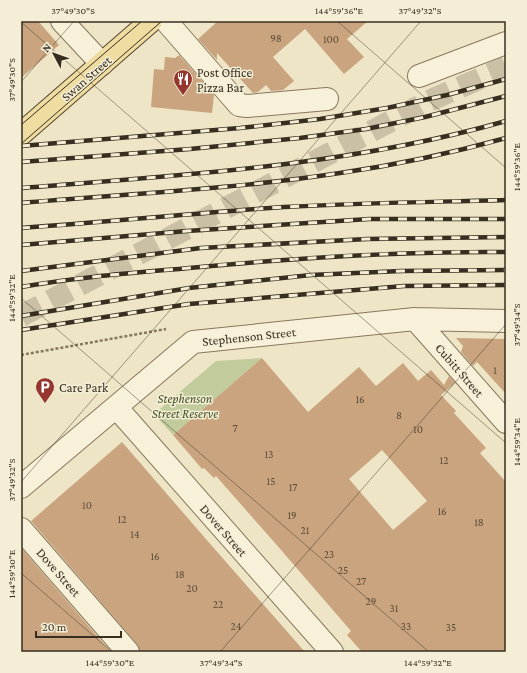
<svg xmlns="http://www.w3.org/2000/svg" width="527" height="673" font-family="'Crimson Pro',serif">
	<style>
		.green { fill: #c1cb9b }
		.building { fill: #c9a47e; fill-rule: evenodd }
		.lines { fill: none; stroke-linecap: round; stroke-linejoin: round }
		.highway-tunnel { stroke: #c9c0a5; stroke-width: 22; stroke-dasharray: 22 11; stroke-linecap: butt }
		.minor-casing { stroke: #88775d; stroke-width: 24 }
		.major-casing { stroke: #564530; stroke-width: 24 }
		.path { stroke: #88775d; stroke-width: 2.5; stroke-dasharray: 3 2; stroke-linecap: butt }
		.minor { stroke: #f8f1da; stroke-width: 22 }
		.major { stroke: #eedca0; stroke-width: 22 }
		.tram { stroke: #382e20; stroke-width: 1 }
		.rail-casing { stroke: #382e20; stroke-width: 4.5 }
		.rail { stroke: #f4eed6; stroke-width: 3; stroke-dasharray: 9; stroke-linecap: butt }
		.ticks { fill: none; stroke: #382e20; stroke-width: 1; stroke-opacity: 0.45 }
		.labels { text-anchor: middle; stroke-width: 3; stroke-linejoin: round; paint-order: stroke }
		.number-label { font-size: 11px; fill: #5c4c38 }
		.poi-label { font-size: 13px; fill: #382e20; stroke: #f4eed6; text-anchor: start }
		.street-label { font-size: 13px; fill: #382e20; stroke: #f4eed6 }
		.park-label { font-size: 13px; font-style: italic; fill: #455427; stroke: #f4eed6 }
		.neatline { fill: none; stroke: #382e20; stroke-width: 1.5 }
		.ticks-label { font-size: 10px; text-anchor: middle; fill: #382e20 }
	</style>
	<rect width="100%" height="100%" fill="#ede5c6"/>
	<path class="green" d="M262,358L173,435L154,414L216,361Z"/>
	<path class="building" d="M21,21H38L59,45L21,78Z
		M218,21H368L347,39L364,57L344,74L305,29L273,57L294,81L283,90L271,91L266,85L258,92L253,93L217,53V60L198,39Z
		M179,55L214,95L212,113L151,107L154,69L164,70L165,57L175,58Z
		M456,338L506,339V394L477,362L473,366L461,352L463,346Z
		M262,358L308,412L359,367L376,386L403,363L418,381L431,370L444,385L449,376L455,383L441,395L456,411L454,413L486,448L480,453L506,482V652H362L347,635L351,631L275,543L216,476L214,478L204,468L202,469L173,435ZM382,450L427,501L393,530L349,479Z
		M122,442L205,538L305,652H140L137,644L31,521Z
		M21,548L111,652H21Z"/>
	<g class="lines">
		<path class="highway-tunnel" d="M21,316L429,101L506,67"/>
		<g class="minor-casing">
			<path id="minor" d="M62,21L102,64
				M166,21L239,105L247,106L327,99
				M419,76L506,43
				M415,319L506,422
				M116,407L332,652
				M21,487L193,342L415,319L506,321
				M21,529L128,652"/>
		</g>
		<g class="major-casing">
			<path id="major" d="M21,134L151,21"/>
		</g>
		<path class="path" d="M21,355L166,329"/>
		<use href="#minor" class="minor"/>
		<use href="#major" class="major"/>
		<path class="tram" d="M21,125L142,21
			M21,144L162,21"/>
		<g class="rail-casing">
			<path id="rail" d="M21,146L240,128L320,119L387,108L447,95L506,79
				M21,162L190,149L300,138L366,129L425,117L506,96
				M21,188C184,175 348,166 506,121
				M21,203C127,194 235,189 340,173C396,165 452,153 506,138
				M21,228C109,222 197,213 284,207C358,203 432,202 506,200
				M21,245L187,231L369,219H506
				M21,271L201,248L367,239L506,237
				M21,287C77,277 133,273 189,268C295,258 400,251 506,252
				M21,316L189,288L311,275L401,271L506,270
				M21,330L189,304L404,286L506,285"/>
		</g>
		<use href="#rail" class="rail"/>
	</g>
	<path class="ticks" d="M337,21L506,168M21,22L506,443M21,82L74,21M21,298L429,652M21,482L421,21M21,573L112,652M220,652L506,324"/>
	<defs>
		<g id="restaurant-pin" transform="scale(1)"><path d="M0 17L-7.5 6A9.5 9.5 0 1 1 7.5 6Z" fill="#95372f" stroke="#f4eed6"/><path d="M-5-6h1v4h1v-4h1v4h1v-4h1v5L-1.5 .5V6h-2V.5L-5-1ZM5-6V6H3V1.5H1.5Q1.5-4 5-6Z" fill="#fff"/></g>
		<g id="parking-pin" transform="scale(1)"><path d="M0 17L-7.5 6A9.5 9.5 0 1 1 7.5 6Z" fill="#95372f" stroke="#f4eed6"/><path d="M-3.5-5.5H1a3.5 3.5 0 0 1 0 7H-1V5.5H-3.5ZM-1-3.4V-.6H.8a1.4 1.4 0 0 0 0-2.8Z" fill="#fff"/></g>
	</defs>
	<g fill-rule="evenodd">
		<use href="#restaurant-pin" x="183" y="79"/>
		<use href="#parking-pin" x="45" y="387"/>
	</g>
	<g class="labels">
		<g class="number-label">
			<text x="276" y="42">98</text>
			<text x="331" y="43">100</text>
			<text x="495" y="374">1</text>
			<text x="360" y="403">16</text>
			<text x="399" y="419">8</text>
			<text x="235" y="432">7</text>
			<text x="418" y="433">10</text>
			<text x="269" y="458">13</text>
			<text x="444" y="464">12</text>
			<text x="271" y="485">15</text>
			<text x="293" y="491">17</text>
			<text x="87" y="509">10</text>
			<text x="442" y="515">16</text>
			<text x="292" y="519">19</text>
			<text x="122" y="523">12</text>
			<text x="479" y="526">18</text>
			<text x="305" y="534">21</text>
			<text x="135" y="538">14</text>
			<text x="329" y="558">23</text>
			<text x="155" y="560">16</text>
			<text x="343" y="574">25</text>
			<text x="180" y="578">18</text>
			<text x="361" y="585">27</text>
			<text x="192" y="592">20</text>
			<text x="371" y="605">29</text>
			<text x="218" y="608">22</text>
			<text x="394" y="612">31</text>
			<text x="236" y="630">24</text>
			<text x="406" y="630">33</text>
			<text x="451" y="631">35</text>
		</g>
		<g class="poi-label">
			<text x="197" y="77">Post Office<tspan x="197" dy="15">Pizza Bar</tspan></text>
			<text x="59" y="392">Care Park</text>
		</g>
		<g class="street-label">
			<text transform="translate(86 78) rotate(-41)" y="5">Swan Street</text>
			<text transform="translate(249 336) rotate(-6)" y="5">Stephenson Street</text>
			<text transform="translate(460 370) rotate(49)" y="5">Cubitt Street</text>
			<text transform="translate(224 530) rotate(49)" y="5">Dover Street</text>
			<text transform="translate(59 572) rotate(49)" y="5">Dove Street</text>
		</g>
		<g class="park-label">
			<text x="185" y="403">Stephenson<tspan x="185" dy="15">Street Reserve</tspan></text>
		</g>
	</g>
	<rect width="527" height="673" fill="none" stroke="#f4eed6" stroke-width="44"/>
	<g transform="translate(54 54) rotate(311)" stroke="#f4eed6" stroke-width="3" paint-order="stroke">
	<path d="M0-3L7 15L0 10L-7 15Z" fill="#382e20"/>
	<text y="-6" font-size="11" font-weight="bold" text-anchor="middle" fill="#382e20">N</text>
	</g>
	<path d="M36 631v6h85v-6" fill="none" stroke="#382e20" stroke-width="2"/>
	<text x="42" y="631" font-size="12" fill="#382e20" stroke="#f4eed6" stroke-width="3" paint-order="stroke">20 m</text>
	<rect x="22" y="22" width="483" height="629" class="neatline"/>
	<g class="ticks-label">
		<text x="73" y="14">37°49'30"S</text>
		<text x="339" y="14">144°59'36"E</text>
		<text x="420" y="14">37°49'32"S</text>
		<text transform="translate(11 80) rotate(-90)" y="4">37°49'30"S</text>
		<text transform="translate(516 167) rotate(-90)" y="4">144°59'36"E</text>
		<text transform="translate(11 298) rotate(-90)" y="4">144°59'32"E</text>
		<text transform="translate(516 325) rotate(-90)" y="4">37°49'34"S</text>
		<text transform="translate(516 442) rotate(-90)" y="4">144°59'34"E</text>
		<text transform="translate(11 480) rotate(-90)" y="4">37°49'32"S</text>
		<text transform="translate(11 574) rotate(-90)" y="4">144°59'30"E</text>
		<text x="110" y="666">144°59'30"E</text>
		<text x="221" y="666">37°49'34"S</text>
		<text x="428" y="666">144°59'32"E</text>
	</g>
</svg>
